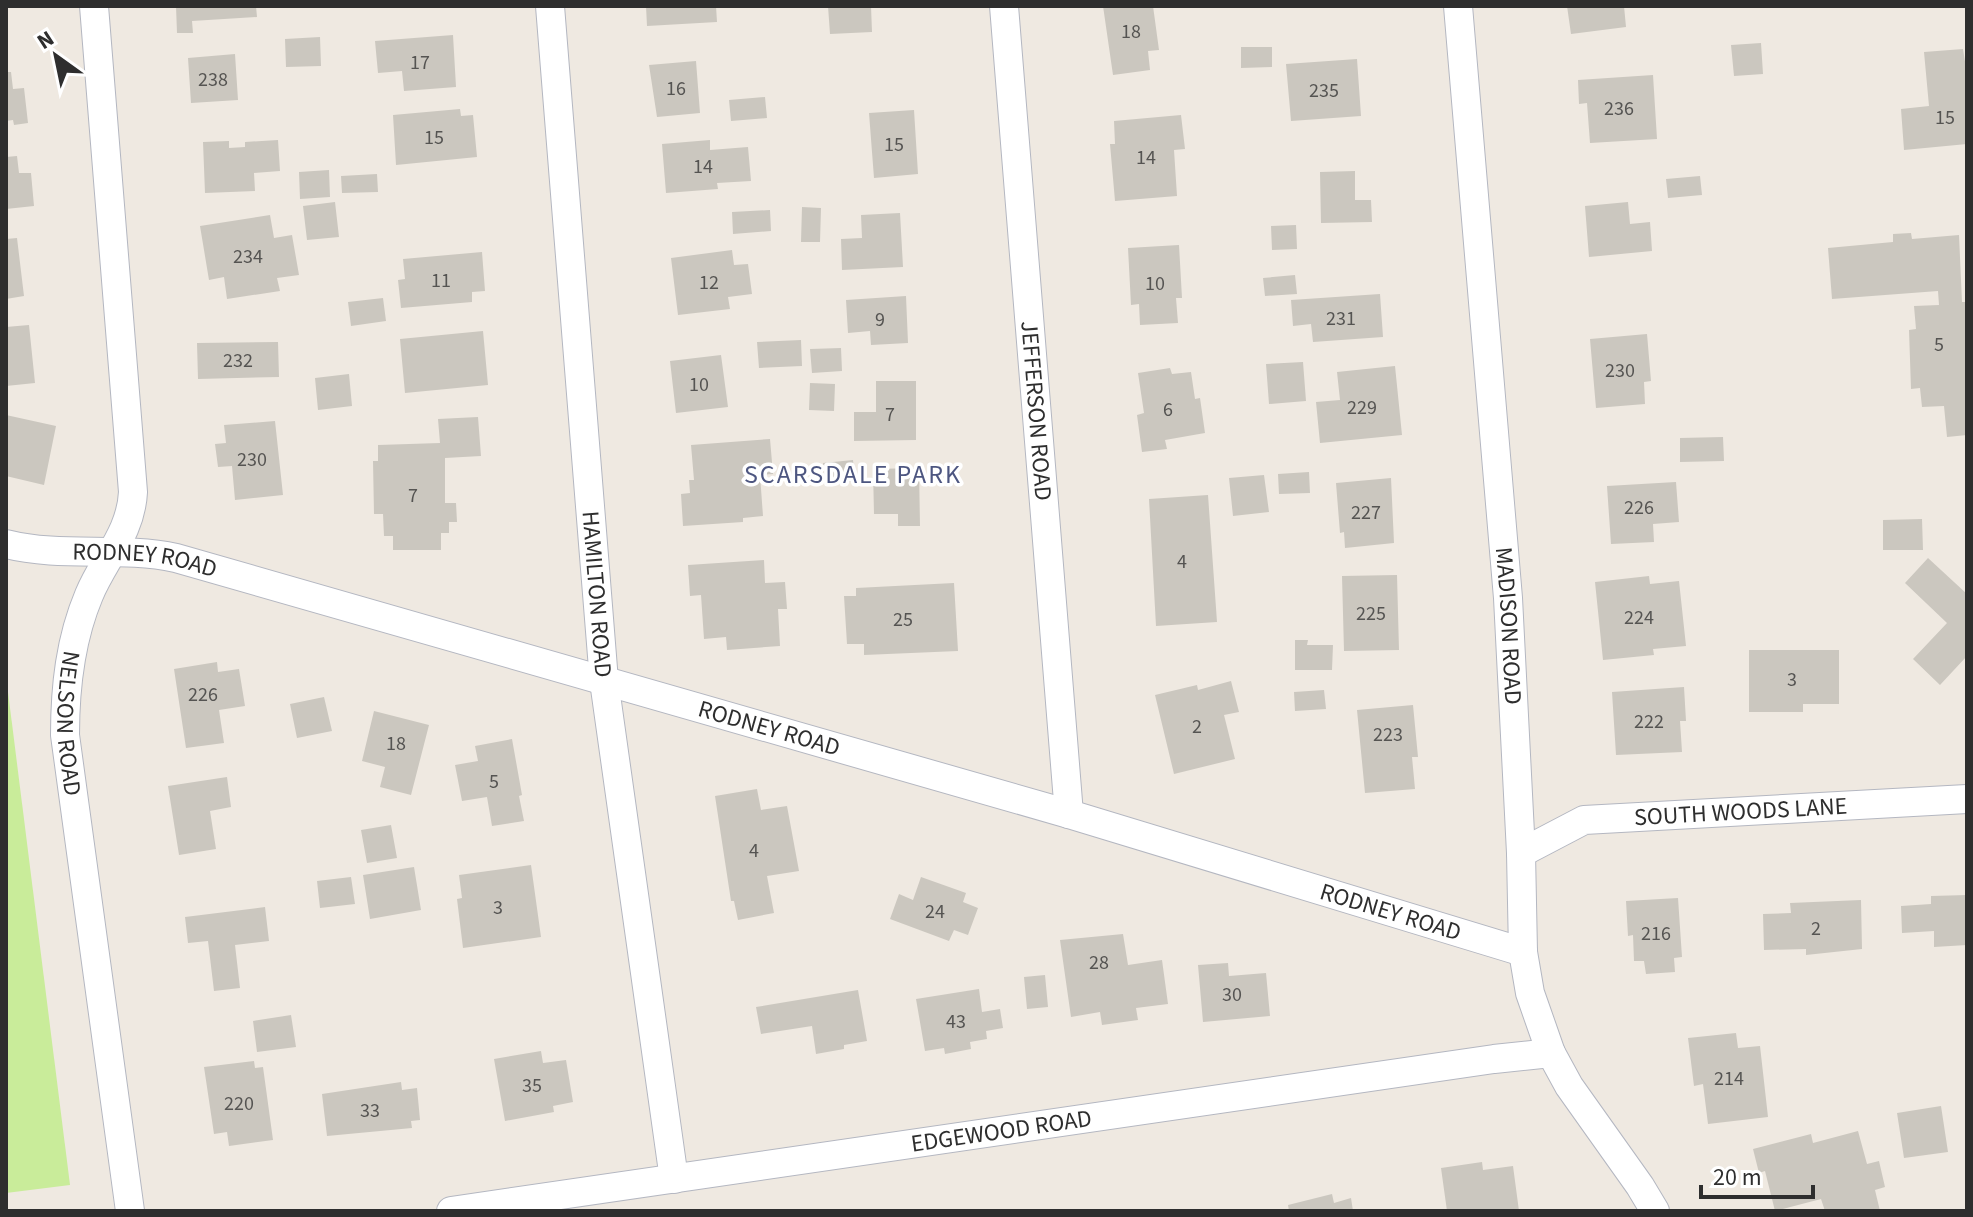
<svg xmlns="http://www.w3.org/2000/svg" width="1973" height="1217" font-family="'Source Sans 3',sans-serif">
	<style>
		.pitch { fill: #c9ec9a }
		.building { fill: #cbc7bf }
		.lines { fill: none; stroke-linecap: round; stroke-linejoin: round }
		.street-casing { stroke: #b4b7c1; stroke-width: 30 }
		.street { stroke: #fff; stroke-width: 28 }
		.labels { text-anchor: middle; stroke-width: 7; stroke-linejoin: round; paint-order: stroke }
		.number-label { font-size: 20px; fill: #555452 }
		.street-label { font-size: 24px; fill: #2e2e2e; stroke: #fff }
		.neighbourhood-label { font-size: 26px; letter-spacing: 2px; fill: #4d5680; stroke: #fff }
	</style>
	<rect width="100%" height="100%" fill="#efe9e1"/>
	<path class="pitch" d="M6,676L70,1185L6,1193Z"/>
	<path class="building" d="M176,6H256L257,17L192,21L193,33H177Z
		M646,6H716L717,22L647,26Z
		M828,6H871L872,32L830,34Z
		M1103,6H1153L1159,50L1148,51L1150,70L1113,75Z
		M1567,6H1624L1626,27L1571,34Z
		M453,35L456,87L404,91L402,71L378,73L375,41Z
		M320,37L321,66L286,67L285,39Z
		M1761,43L1763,74L1734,76L1731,45Z
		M1241,47H1272V67L1241,68Z
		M1963,49L1967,74V144L1904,150L1901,109L1929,106L1924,52Z
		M235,54L238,100L191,103L188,58Z
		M1357,59L1361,116L1291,121L1286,64Z
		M696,61L700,113L657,117L649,65Z
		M6,72H11L13,89L24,88L28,123L14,125L13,120L6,121Z
		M1653,75L1657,139L1590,143L1587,103L1579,104L1578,80Z
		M765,97L767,118L731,121L729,100Z
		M460,109L461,116L473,115L477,157L396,165L393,115Z
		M914,110L918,174L874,178L869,113Z
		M1181,115L1185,149L1174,150L1177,196L1115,201L1110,144H1115L1114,121Z
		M278,140L280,171L254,173L255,191L205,193L203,142L229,141V148L245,147V142Z
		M710,140V150L748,147L751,181L717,183L718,189L666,193L662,144Z
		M17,156L19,173H31L34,206L6,209V157Z
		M329,170L330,197L300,199L299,172Z
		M1355,171V200H1371L1372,222L1321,223L1320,172Z
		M377,174L378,192L342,193L341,176Z
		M1700,176L1702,195L1668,198L1666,179Z
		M335,202L339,237L307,240L303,206Z
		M1628,202L1630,224L1650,222L1652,251L1589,257L1585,206Z
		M802,207L821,208L820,242H801Z
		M770,210L771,231L733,234L732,212Z
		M900,213L903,267L842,270L841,239L862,238L861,215Z
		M270,215L274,238L292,235L299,275L277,278L280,291L227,299L224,277L209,280L200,226Z
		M1296,225L1297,249L1272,250L1271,226Z
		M1911,233L1912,239L1959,235L1962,302H1967V435L1947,437L1944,406L1922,407L1920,388L1911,389L1909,330L1916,329L1914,306L1939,305L1938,291L1832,299L1828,248L1893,242V234Z
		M17,238L24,296L6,299V239Z
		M1179,245L1182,298H1176L1178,323L1140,325L1139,304L1131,305L1128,248Z
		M732,250L734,265L748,264L752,294L728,297L730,309L678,315L671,258Z
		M482,252L485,291L472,292V302L401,308L398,280L405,279L403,259Z
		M1295,275L1297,294L1265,296L1263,278Z
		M1380,294L1383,337L1313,342L1311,324L1293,326L1291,300Z
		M906,296L908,343L871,345L870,331L848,333L846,300Z
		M383,298L386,321L351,326L348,302Z
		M29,325L35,383L6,386V327Z
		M483,331L488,385L405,393L400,339Z
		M1647,334L1651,381L1644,382L1645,404L1596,408L1590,339Z
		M801,340L802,366L759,368L757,342Z
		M278,342L279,377L198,379L197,343Z
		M841,348L842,371L812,373L810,349Z
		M721,355L728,407L676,413L670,361Z
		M1303,362L1306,401L1269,404L1266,364Z
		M1395,366L1402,435L1320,443L1316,402L1340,400L1337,372Z
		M1170,368L1172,374L1191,372L1195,399L1200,398L1205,433L1165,440L1167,449L1142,452L1137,415L1144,413L1138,373Z
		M349,374L352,406L318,410L315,378Z
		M876,381H916V440L854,441V412H876Z
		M810,383L835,384L834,411L809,410Z
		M6,415L56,426L44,485L6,476Z
		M478,417L481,456L445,458V503H456L457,522H449V533H441V550H393V536H384L383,514H374L373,461H378V445L440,443L438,419Z
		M275,421L283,495L235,500L232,466L218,467L215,444L226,443L224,425Z
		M1723,437L1724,461L1680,462V438Z
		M770,439L773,474L760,475L763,516L743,518V522L683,526L681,494L690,493L689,480H694L691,445Z
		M853,460L855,481L825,485L823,463Z
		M919,468L920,526H898V514H874L873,469Z
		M1309,472L1310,493L1279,494L1278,474Z
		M1264,475L1269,512L1233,516L1229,478Z
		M1391,478L1394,543L1345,548L1344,532L1340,533L1336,483Z
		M1676,482L1679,522L1653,524L1654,542L1611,544L1607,486Z
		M1208,495L1217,622L1156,626L1149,499Z
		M1922,519L1923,550H1883V520Z
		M1928,558L1967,594V656L1940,685L1913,659L1947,623L1905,583Z
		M764,560L765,583L785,582L787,609H778L780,646L727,650L726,637L704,639L701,595L690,596L688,565Z
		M1397,575L1399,650L1344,651L1342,576Z
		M1649,576L1650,584L1679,581L1686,646L1653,649L1654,655L1603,660L1595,582Z
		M954,583L958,651L864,655V644H847L844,596H856V588Z
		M1295,640H1308L1307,645H1333L1332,670H1295Z
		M1749,650H1839V704H1803V712H1749Z
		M217,662L218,672L239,669L245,706L219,710L224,743L186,748L174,669Z
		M1231,681L1239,712L1224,715L1235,759L1174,774L1155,695L1197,685L1198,690Z
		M1684,687L1686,721H1680L1682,752L1616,755L1612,692Z
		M1324,690L1326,709L1295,711L1294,692Z
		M324,697L332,731L297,738L290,704Z
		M1413,705L1418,757H1412L1415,789L1365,793L1357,710Z
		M374,711L429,725L411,795L380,787L385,767L362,761Z
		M512,739L522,795L519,796L524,821L492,826L487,797L462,801L455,765L478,761L475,746Z
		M227,777L231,807L210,811L216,849L179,855L168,786Z
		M757,789L761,810L787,806L799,871L767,876L774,913L738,920L734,901H731L715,796Z
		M391,825L397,858L367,863L361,830Z
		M531,865L541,937L463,948L457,899L462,898L459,875Z
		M414,867L421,910L370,919L363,875Z
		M351,877L355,904L320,908L317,881Z
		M921,877L966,893L963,902L978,908L968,935L954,930L949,941L890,919L899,894L913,900Z
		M1967,895V945L1934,947V931L1902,933L1901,906L1931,904V896Z
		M1678,898L1682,957L1674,958L1675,972L1646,974L1644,961H1634L1633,935L1628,936L1626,901Z
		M1861,900L1862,949L1806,955V949L1764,950L1763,914L1791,913L1790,903Z
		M265,907L269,941L235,945L240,988L214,991L208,941L188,943L185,917Z
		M1123,934L1128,965L1162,960L1168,1004L1136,1008L1138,1020L1102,1025L1100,1012L1071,1017L1060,940Z
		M1228,963L1229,976L1266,973L1270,1016L1203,1022L1198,965Z
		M1045,975L1048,1007L1027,1009L1024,977Z
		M979,989L982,1012L1000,1009L1003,1028L986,1031L987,1039L970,1042L971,1049L945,1054L944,1048L925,1051L916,999Z
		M858,990L867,1041L844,1045V1049L816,1054L812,1026L761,1034L756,1007Z
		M291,1015L296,1047L257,1052L253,1021Z
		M1736,1033L1738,1048L1760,1046L1768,1117L1708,1124L1703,1084L1694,1086L1688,1038Z
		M541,1051L543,1063L566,1060L573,1102L553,1106L554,1112L505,1121L494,1059Z
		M254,1061L255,1068L263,1067L273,1140L229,1146L227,1132L214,1134L204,1067Z
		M401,1082L402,1090L417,1088L420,1120L411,1121L412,1128L327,1136L322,1094Z
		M1941,1106L1948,1152L1904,1158L1897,1113Z
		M1858,1131L1867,1164L1879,1161L1885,1187L1875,1190L1880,1211H1825L1821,1199L1775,1211L1765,1171L1759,1173L1753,1149L1811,1134L1813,1143Z
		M1482,1162L1483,1170L1513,1166L1519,1211H1447L1441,1168Z
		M1332,1194L1334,1203L1351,1198L1353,1211H1289L1288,1205Z"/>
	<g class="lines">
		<g class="street-casing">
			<g id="street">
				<path id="s1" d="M94,6L133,492C131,533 104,559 89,595C70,640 65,687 65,735L130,1211"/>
				<path id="s2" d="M550,6L604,681L674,1179"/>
				<path id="s3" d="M1004,6L1069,814"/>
				<path id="s4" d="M1458,6L1508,598L1521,853L1523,952L1530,993L1551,1053L1569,1086L1640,1186L1655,1211"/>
				<path id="s5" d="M6,544C62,558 120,546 176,558L1069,814L1523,952"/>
				<path id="s6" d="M1521,853L1584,820L1967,799"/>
				<path id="s7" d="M451,1211L1494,1059L1551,1053"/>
			</g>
		</g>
		<use href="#street" class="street"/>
	</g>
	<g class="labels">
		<g class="number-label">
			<text x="1131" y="38">18</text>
			<text x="420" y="69">17</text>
			<text x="213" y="86">238</text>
			<text x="676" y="95">16</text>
			<text x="1324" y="97">235</text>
			<text x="1619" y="115">236</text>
			<text x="1945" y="124">15</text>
			<text x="434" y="144">15</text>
			<text x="894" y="151">15</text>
			<text x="1146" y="164">14</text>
			<text x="703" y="173">14</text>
			<text x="248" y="263">234</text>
			<text x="441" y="287">11</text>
			<text x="709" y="289">12</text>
			<text x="1155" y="290">10</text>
			<text x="1341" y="325">231</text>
			<text x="880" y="326">9</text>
			<text x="1939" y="351">5</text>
			<text x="238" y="367">232</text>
			<text x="1620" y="377">230</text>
			<text x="699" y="391">10</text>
			<text x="1362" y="414">229</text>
			<text x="1168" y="416">6</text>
			<text x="890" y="421">7</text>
			<text x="252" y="466">230</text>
			<text x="413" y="502">7</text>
			<text x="1639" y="514">226</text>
			<text x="1366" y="519">227</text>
			<text x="1182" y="568">4</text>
			<text x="1371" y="620">225</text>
			<text x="1639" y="624">224</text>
			<text x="903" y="626">25</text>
			<text x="1792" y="686">3</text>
			<text x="203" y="701">226</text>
			<text x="1649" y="728">222</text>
			<text x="1197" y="733">2</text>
			<text x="1388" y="741">223</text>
			<text x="396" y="750">18</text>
			<text x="494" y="788">5</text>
			<text x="754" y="857">4</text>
			<text x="498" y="914">3</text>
			<text x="935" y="918">24</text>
			<text x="1816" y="935">2</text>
			<text x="1656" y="940">216</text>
			<text x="1099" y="969">28</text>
			<text x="1232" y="1001">30</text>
			<text x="956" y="1028">43</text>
			<text x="1729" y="1085">214</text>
			<text x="532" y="1092">35</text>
			<text x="239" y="1110">220</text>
			<text x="370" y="1117">33</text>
		</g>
		<g class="street-label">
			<text dy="8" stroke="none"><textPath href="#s3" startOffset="406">JEFFERSON ROAD</textPath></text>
			<text dy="8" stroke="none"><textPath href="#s5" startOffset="140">RODNEY ROAD</textPath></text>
			<text dy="8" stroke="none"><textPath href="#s2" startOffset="590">HAMILTON ROAD</textPath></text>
			<text dy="8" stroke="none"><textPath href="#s4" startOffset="622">MADISON ROAD</textPath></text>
			<text dy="8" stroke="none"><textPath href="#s1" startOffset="732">NELSON ROAD</textPath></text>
			<text dy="8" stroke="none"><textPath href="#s5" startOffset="788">RODNEY ROAD</textPath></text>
			<text dy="8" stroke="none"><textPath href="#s6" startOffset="228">SOUTH WOODS LANE</textPath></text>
			<text dy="8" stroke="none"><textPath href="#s5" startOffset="1436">RODNEY ROAD</textPath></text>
			<text dy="8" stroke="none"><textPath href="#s7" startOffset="556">EDGEWOOD ROAD</textPath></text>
		</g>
		<g class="neighbourhood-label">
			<text x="853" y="483">SCARSDALE PARK</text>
		</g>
	</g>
	<rect width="1973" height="1217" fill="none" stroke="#2e2e2e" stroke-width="16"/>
	<g transform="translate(56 56) rotate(327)" stroke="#ffffff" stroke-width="6" paint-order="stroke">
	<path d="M0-6L14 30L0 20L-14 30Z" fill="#2e2e2e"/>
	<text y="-12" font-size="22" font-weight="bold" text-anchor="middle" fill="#2e2e2e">N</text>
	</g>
	<path d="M1701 1185v12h112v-12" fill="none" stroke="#2e2e2e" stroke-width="4"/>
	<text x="1713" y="1185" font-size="24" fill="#2e2e2e" stroke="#ffffff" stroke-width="6" paint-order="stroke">20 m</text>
</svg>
